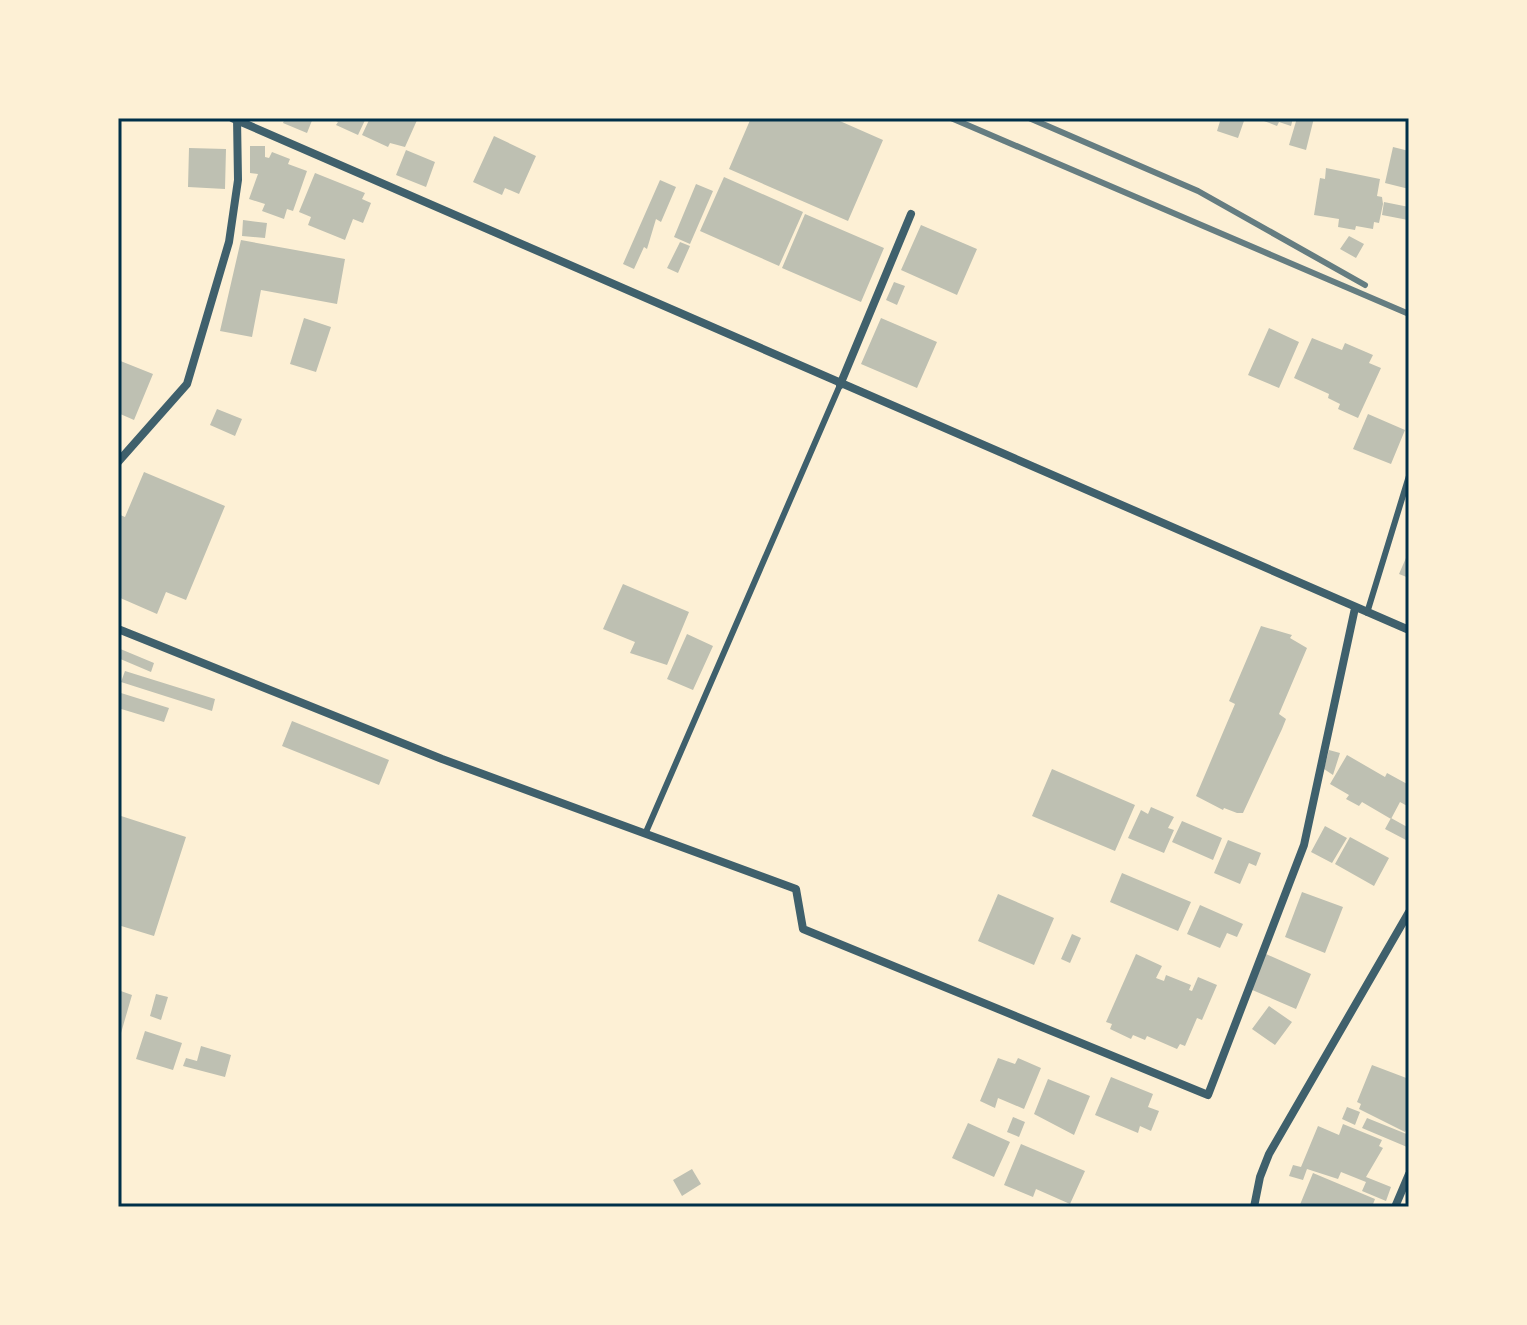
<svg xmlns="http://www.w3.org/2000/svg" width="1527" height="1325" font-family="Figtree,sans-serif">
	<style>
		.building { fill: #bec0b2 }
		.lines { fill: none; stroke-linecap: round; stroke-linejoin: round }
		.service { stroke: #3f606c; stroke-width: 6 }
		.minor { stroke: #3f606c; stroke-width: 8 }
		.rail { stroke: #657d81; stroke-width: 6 }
		.neatline { fill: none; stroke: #003049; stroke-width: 3 }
	</style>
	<rect width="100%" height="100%" fill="#fdf0d5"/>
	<path class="building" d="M285,118H313L307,133L283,123Z
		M330,118H366L358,135L336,125L338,122Z
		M370,118H418L405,147L390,143L388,147L362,135Z
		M751,118H833L883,140L848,221L729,169Z
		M1221,118H1245L1238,138L1217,131Z
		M1265,118H1293L1291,126L1279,122L1277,126L1264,121Z
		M1297,118H1314L1306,150L1289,145Z
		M494,136L536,156L519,194L505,188L502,195L473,182Z
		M250,146H265V157L269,158L272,152L290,159L288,164L307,171L293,211L287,209L284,219L262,211L265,204L249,199L258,174L250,173Z
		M1393,147L1409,151V189L1385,183Z
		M189,148L226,149L225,189L188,187Z
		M406,150L435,162L426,187L396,175Z
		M1326,168L1380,179L1377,196L1382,197L1383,204L1379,223L1374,222L1373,229L1356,226L1355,230L1338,227L1339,219L1314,215L1320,178L1325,179Z
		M315,173L365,193L362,199L371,203L363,223L353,219L345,240L308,225L311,217L299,212Z
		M724,177L803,212L779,266L700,231Z
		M660,180L676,187L661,222L656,219L647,249L644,247L634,269L623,264Z
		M696,184L713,191L690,244L674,237Z
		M1384,202L1409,207L1408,220L1382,215Z
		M805,214L884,248L861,302L782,268Z
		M243,220L267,223L265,238L242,236Z
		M921,225L977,249L957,295L901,270Z
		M1349,236L1364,244L1356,258L1340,249Z
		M241,240L345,259L337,304L261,290L252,337L220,331Z
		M680,242L690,246L678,273L667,268Z
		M894,282L905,286L897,305L886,300Z
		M304,318L331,327L316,372L290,364Z
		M881,318L937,342L917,388L861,364Z
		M1269,328L1299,342L1279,388L1248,375Z
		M1312,338L1342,350L1345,343L1373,355L1369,363L1381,368L1358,418L1338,409L1340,404L1328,398L1329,394L1294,378Z
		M118,360L153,374L134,420L118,413Z
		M217,409L242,419L235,436L210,425Z
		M1368,414L1405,430L1391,464L1353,449Z
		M144,472L225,506L186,600L166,592L157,614L118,597V514L125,517Z
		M1409,551V578L1399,574Z
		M623,584L689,612L667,665L630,653L635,642L603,629Z
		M1261,626L1292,635L1290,638L1307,648L1279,714L1286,719L1282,729L1243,813H1237L1224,808L1223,810L1196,796L1235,704L1229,701Z
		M687,634L713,646L693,690L667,679Z
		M118,648L154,663L151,672L118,658Z
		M125,671L215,699L212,711L121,682Z
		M121,693L169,708L164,722L118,708Z
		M292,721L389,760L379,785L282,746Z
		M1329,750L1340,753L1333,775L1324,769Z
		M1347,755L1385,777L1387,773L1409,785V807L1400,802L1391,819L1362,802L1359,806L1346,799L1349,795L1330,784Z
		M1052,769L1135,805L1115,851L1032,816Z
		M1151,807L1174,817L1168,828L1174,830L1164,853L1128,838L1141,810L1148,814Z
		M118,815L186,837L154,936L118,925Z
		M1391,818L1409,828L1406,840L1385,829Z
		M1182,821L1222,838L1213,860L1172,842Z
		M1325,826L1347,838L1332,863L1311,852Z
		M1350,837L1389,858L1374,886L1335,864Z
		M1228,840L1261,853L1256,866L1249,863L1240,884L1214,873Z
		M1122,873L1191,902L1178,931L1110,902Z
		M1302,892L1343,907L1325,953L1285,937Z
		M998,894L1054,918L1034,965L978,941Z
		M1200,905L1243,924L1237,937L1227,933L1220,948L1187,934Z
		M1072,934L1081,938L1070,963L1061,959Z
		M1136,954L1162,966L1156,978L1164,981L1166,975L1191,985L1189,990L1192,991L1198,977L1217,985L1202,1020L1197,1018L1185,1046L1180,1044L1177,1049L1147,1036L1145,1040L1133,1035L1131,1039L1110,1029L1112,1024L1106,1022Z
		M1266,954L1311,974L1296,1009L1250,989Z
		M118,990L132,995L119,1040H118Z
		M156,994L168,997L161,1020L150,1016Z
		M1269,1006L1292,1022L1275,1045L1252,1029Z
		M145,1031L182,1043L173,1070L136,1059Z
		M201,1046L231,1055L225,1077L183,1066L186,1058L197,1061Z
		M998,1058L1015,1064L1018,1058L1041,1068L1024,1109L998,1098L995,1108L980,1101Z
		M1372,1065L1409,1079V1123L1405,1132L1359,1109L1361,1104L1357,1102Z
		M1111,1077L1153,1094L1148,1107L1159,1111L1151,1131L1140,1126L1138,1133L1095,1115Z
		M1048,1079L1090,1096L1074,1135L1034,1114Z
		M1347,1107L1360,1112L1355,1125L1342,1119Z
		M1013,1117L1025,1122L1019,1137L1007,1132Z
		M1367,1118L1409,1135L1407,1147L1362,1128Z
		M968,1123L1010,1142L994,1177L952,1158Z
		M1343,1124L1382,1140L1379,1146L1383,1148L1366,1177L1391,1187L1386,1201L1362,1191L1366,1182L1341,1172L1338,1179L1307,1169L1303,1180L1289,1176L1293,1165L1301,1167L1318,1126L1339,1135Z
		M1021,1144L1085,1171L1070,1204L1036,1189L1033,1197L1004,1185Z
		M692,1169L701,1184L682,1196L673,1180Z
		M1313,1173L1375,1199L1372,1207H1299Z"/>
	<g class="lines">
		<path class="service" d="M1367,613L1409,476
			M646,832L840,385"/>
		<path class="minor" d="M232,118L1409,630
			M840,385L911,214
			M118,462L187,384L229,242L238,180L237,118
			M118,629L442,759L796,889L803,929L1208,1095L1304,845L1355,608
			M1254,1207L1260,1177L1269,1154L1409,912
			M1395,1207L1409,1174"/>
		<path class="rail" d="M951,118L1409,314
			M1029,118L1198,191L1365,285"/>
	</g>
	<rect width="1527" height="1325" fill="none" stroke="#fdf0d5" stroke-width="240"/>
	<rect x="120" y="120" width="1287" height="1085" class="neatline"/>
</svg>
